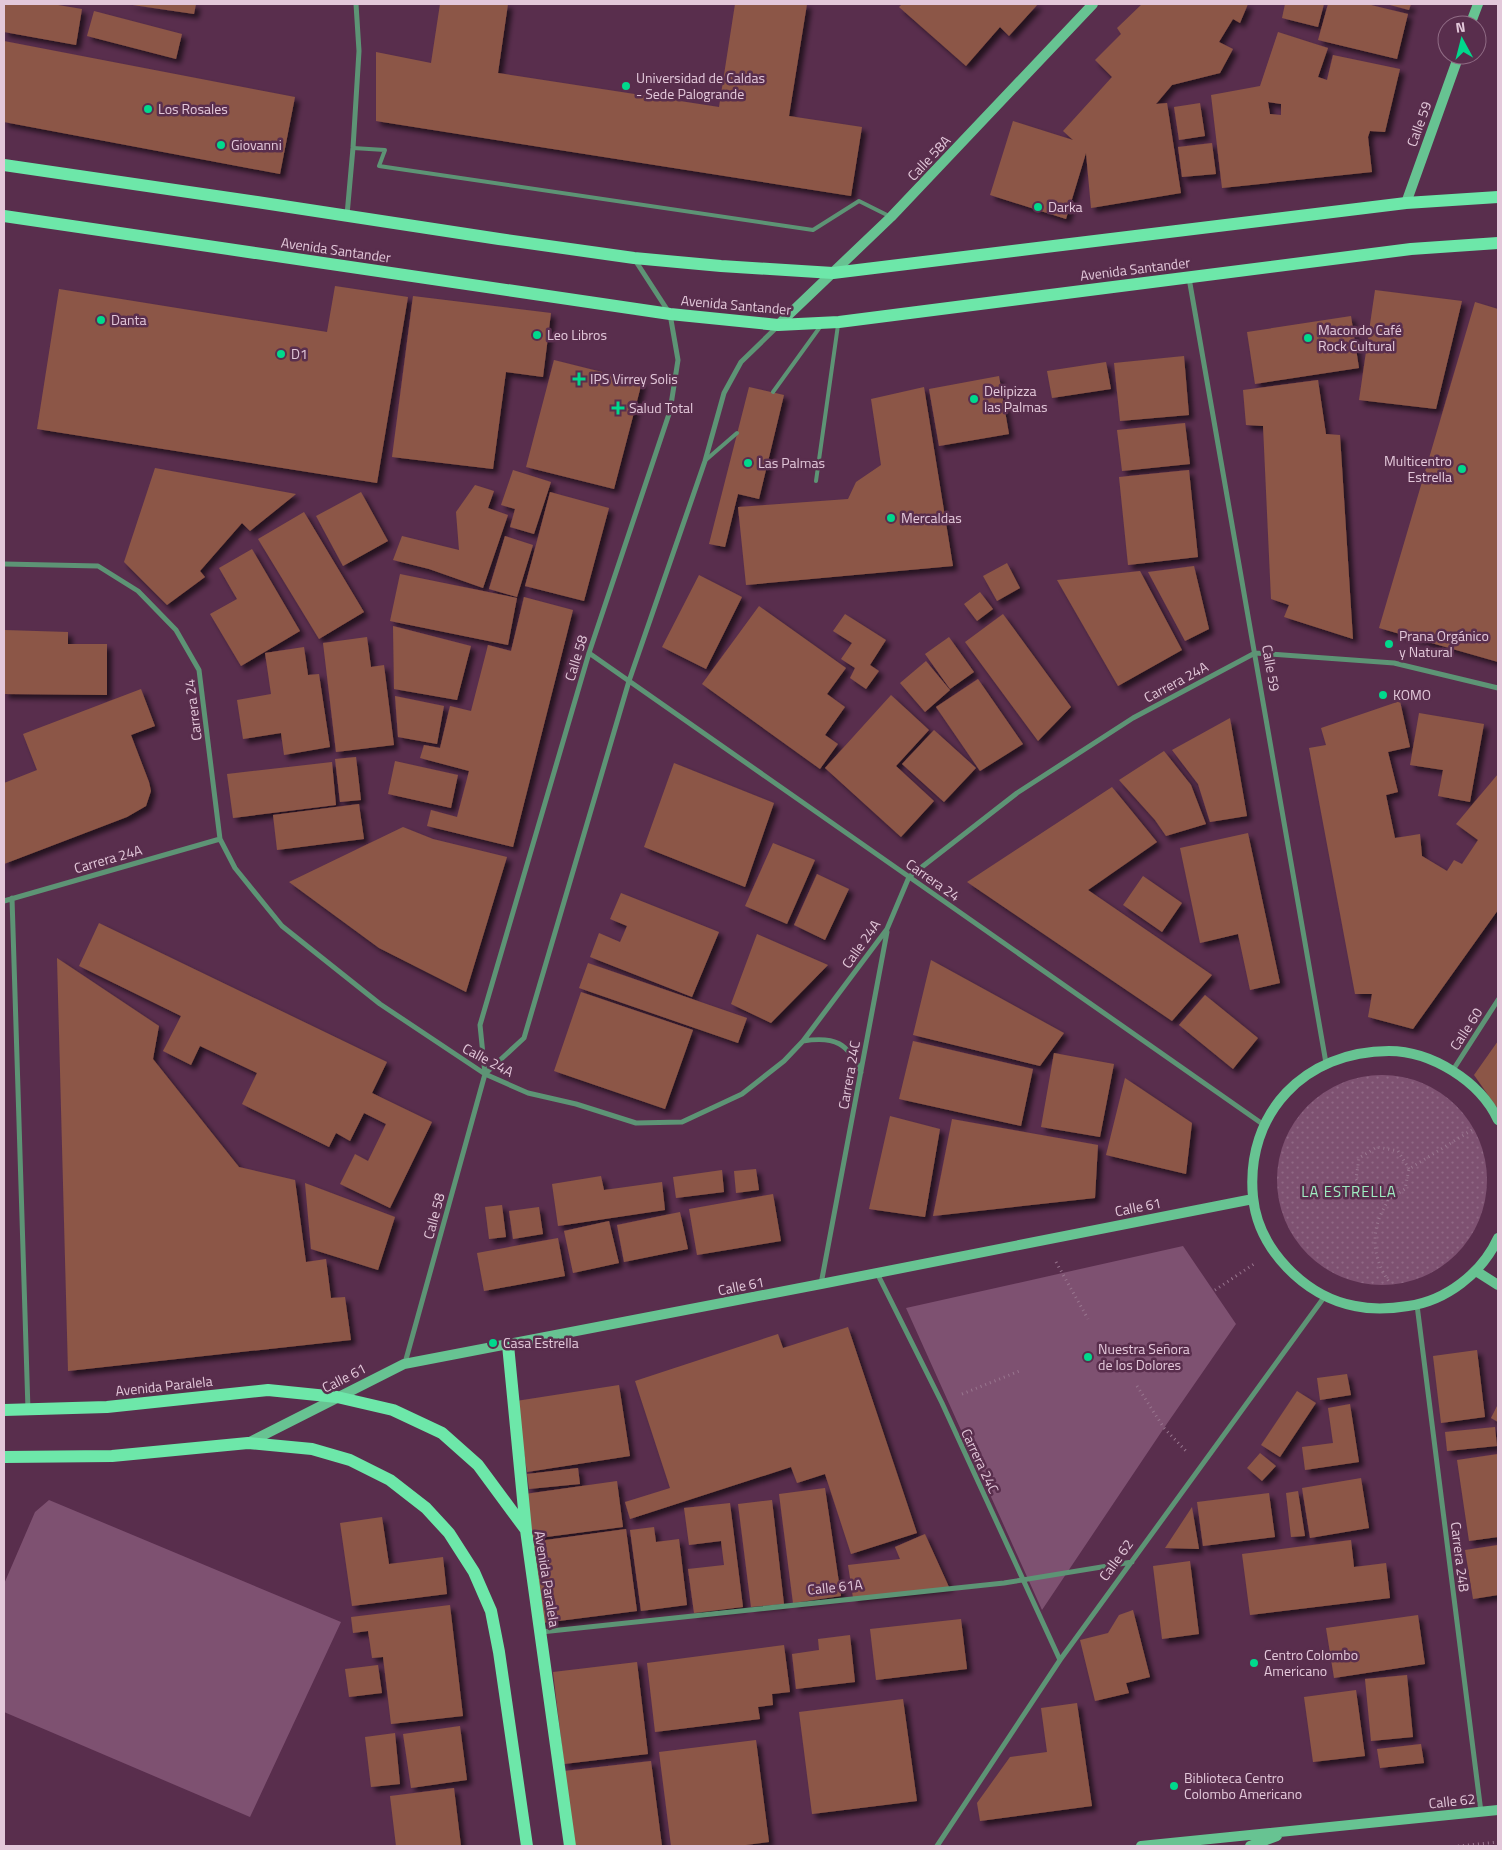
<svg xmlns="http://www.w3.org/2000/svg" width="1502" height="1850" font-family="'Titillium Web',sans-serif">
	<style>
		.park { fill: url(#park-dots) }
		.garden { fill: #7e5171 }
		.building { fill: #8c5746; fill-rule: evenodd; filter: url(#shadow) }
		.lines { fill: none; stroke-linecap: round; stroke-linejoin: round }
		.path { stroke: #99768f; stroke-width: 3; stroke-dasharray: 1 4; stroke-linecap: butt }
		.lane { stroke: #5d9475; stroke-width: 4 }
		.street { stroke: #5d9475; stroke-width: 5 }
		.secondary { stroke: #67c392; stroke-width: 10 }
		.primary { stroke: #6de7a9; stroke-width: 12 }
		.poi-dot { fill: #00d98c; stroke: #592e4d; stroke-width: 2 }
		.labels { text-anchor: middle; stroke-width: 5; stroke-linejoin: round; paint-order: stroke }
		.poi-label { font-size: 14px; fill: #e3c8da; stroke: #592e4d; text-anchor: start }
		.street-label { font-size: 14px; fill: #e3c8da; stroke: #592e4d }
		.neighbourhood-label { font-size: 15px; letter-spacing: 1px; fill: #9feec2; stroke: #592e4d }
	</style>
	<defs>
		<pattern id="park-dots" width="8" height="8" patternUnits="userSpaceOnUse" patternTransform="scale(1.25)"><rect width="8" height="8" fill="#7e5171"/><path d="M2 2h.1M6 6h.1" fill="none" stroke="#906985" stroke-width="1.8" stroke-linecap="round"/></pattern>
		<filter id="shadow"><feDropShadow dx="4.5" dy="4.5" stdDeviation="2.5" flood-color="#0009"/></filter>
	</defs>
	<rect width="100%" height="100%" fill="#592e4d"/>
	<path class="park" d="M1277 1180a105 105 0 1 1 210 0a105 105 0 1 1-210 0Z"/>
	<path class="garden" d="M1183,1246L1236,1324L1164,1428L1042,1610L906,1308Z
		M49,1500L341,1622L250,1817L4,1712V1584L35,1512Z"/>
	<path class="building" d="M4,4H52L82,9L76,45L4,32Z
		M126,4H196L194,14Z
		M440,4H508L498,73L719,107L735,4H807L789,116L862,127L851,196L376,121V52L431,63Z
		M902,4H1038L1009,36L1000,27L966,66L899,7Z
		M1142,4H1248L1240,23L1233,19L1219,42L1233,49L1220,73L1172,85L1156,104L1167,103L1181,193L1091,208L1086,153L1066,219L990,195L1013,121L1073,140L1063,131L1112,77L1095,60L1121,34L1117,28Z
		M1285,4H1324L1318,27L1282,18Z
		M1328,4H1367L1408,14L1397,59L1318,40Z
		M1386,4H1411L1409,10Z
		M94,11L182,34L176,59L87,36Z
		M1278,32L1328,48L1318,77L1327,80L1333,55L1400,69L1385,132L1370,131L1368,137L1372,172L1222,188L1211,95L1260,86ZM1268,102L1281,104V115L1270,114Z
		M4,41L295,97L280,174L4,122Z
		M1200,103L1205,136L1179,140L1174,107Z
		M1212,143L1216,174L1182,177L1178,147Z
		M335,286L408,297L377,483L37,429L59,289L327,332Z
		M1375,290L1462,301L1436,409L1359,400Z
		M413,296L551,313L543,377L506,372L493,469L392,457Z
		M1475,302L1498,309V662L1379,628Z
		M1351,316L1359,368L1255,384L1247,332Z
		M1184,356L1189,415L1120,421L1114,363Z
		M554,360L642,382L614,489L526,467Z
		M1106,362L1111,389L1052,398L1047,371Z
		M999,376L1009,434L939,446L929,389Z
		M1318,380L1326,434L1340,435L1353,639L1284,617L1289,605L1271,599L1263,426L1246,425L1243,390Z
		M749,387L784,395L759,499L738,494L725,547L709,544Z
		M924,387L953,566L746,585L738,507L848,499L856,482L881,465L871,399Z
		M1185,423L1190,464L1122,471L1117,430Z
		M155,468L296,494L250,531L242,523L200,571L205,577L167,605L124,562Z
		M513,470L551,482L534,534L510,527L515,509L501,505Z
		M1189,470L1198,557L1128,565L1119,477Z
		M475,485L494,491L488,508L508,515L483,588L429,569L393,560L402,536L459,550L456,512Z
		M361,492L388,541L343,566L316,516Z
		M550,492L609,508L584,601L525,586Z
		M304,512L364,612L319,639L258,539Z
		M505,536L533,545L517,597L489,589Z
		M252,549L300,631L241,666L210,614L237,599L219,568Z
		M1007,563L1020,588L997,601L983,576Z
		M1194,566L1209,629L1185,641L1148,572Z
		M1140,571L1182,650L1118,686L1057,580Z
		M400,574L517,598L508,645L390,621Z
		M699,575L742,597L706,669L662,647Z
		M980,592L993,609L977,621L964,604Z
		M524,597L573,610L513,847L427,826L431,810L457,817L469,771L420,758L424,745L440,748L450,706L471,711L488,645L511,651Z
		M759,606L846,668L827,694L845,707L825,735L838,744L820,769L702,684Z
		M845,614L886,640L870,665L879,671L866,689L850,678L855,668L841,659L852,643L833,631Z
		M1003,614L1071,707L1038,741L965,642Z
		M393,626L471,646L457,700L394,689Z
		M4,630L68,632V644H107V695L4,694Z
		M367,637L371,667L384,665L394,745L336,752L323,643Z
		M949,637L974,672L950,689L925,654Z
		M304,647L308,675L319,674L330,747L284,755L281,733L243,739L237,700L271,694L265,653Z
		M926,661L950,690L925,712L900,683Z
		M978,679L1023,744L980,771L936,707Z
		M141,689L155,726L131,735L149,782L151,791L146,806L127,817L4,864V783L37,770L23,734Z
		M891,695L929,730L896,766L934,801L901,837L825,768Z
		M395,696L444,706L437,744L398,737Z
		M1400,701L1410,747L1388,752L1398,792L1386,795L1395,838L1420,834L1422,856L1447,871L1454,860L1462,864L1478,840L1456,824L1498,774V910L1413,1029L1368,1017L1372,994H1355L1309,748L1326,745L1321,728Z
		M1419,713L1484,724L1470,802L1438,796L1443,770L1410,765Z
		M1230,718L1247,816L1210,822L1198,784L1172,750Z
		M934,730L976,768L944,802L902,764Z
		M1164,751L1191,785L1206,824L1166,836L1155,820L1119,780Z
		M356,757L361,800L340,802L335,759Z
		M395,761L458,775L451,808L388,794Z
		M332,762L336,805L233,818L227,774Z
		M674,763L774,803L745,887L644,847Z
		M1112,787L1157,842L1088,890L1212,975L1172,1021L967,882Z
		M359,804L364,839L277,850L273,815Z
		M403,827L433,839L507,857L466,992L379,948L289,882Z
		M1248,833L1280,983L1250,990L1238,934L1200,943L1180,848Z
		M773,843L815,860L787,924L745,906Z
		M817,874L849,889L825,940L794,925Z
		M1143,876L1182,903L1162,932L1123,905Z
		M621,893L719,932L692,997L590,957L599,933L620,942L627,926L610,919Z
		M99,923L387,1062L372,1093L432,1122L390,1208L340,1184L355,1154L368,1161L386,1124L364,1113L350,1141L336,1133L329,1147L242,1104L257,1073L200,1046L191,1065L163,1051L181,1016L79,966Z
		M757,934L828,965L771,1023L731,1004Z
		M57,958L159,1026L153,1059L239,1167L295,1180L306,1262L326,1259L331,1298L345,1297L351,1340L68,1371Z
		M931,960L1064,1033L1040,1066L913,1035Z
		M588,963L747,1018L738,1043L579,988Z
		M581,992L693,1030L665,1109L554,1071Z
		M1205,995L1258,1038L1233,1069L1179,1025Z
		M913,1041L1033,1069L1021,1126L899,1099Z
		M1498,1041V1109L1474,1075Z
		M1054,1053L1114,1064L1100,1137L1041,1127Z
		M1125,1078L1192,1123L1186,1174L1106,1155Z
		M890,1116L940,1129L925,1217L869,1209Z
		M952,1119L1098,1145L1095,1198L933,1216Z
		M756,1169L759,1190L736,1193L734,1171Z
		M722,1170L724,1192L676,1198L673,1177Z
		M601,1176L604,1190L662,1182L665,1210L558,1226L552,1184Z
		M305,1183L395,1217L378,1270L311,1249Z
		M773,1194L781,1241L697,1255L689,1209Z
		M502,1205L506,1237L489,1239L485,1207Z
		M539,1207L543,1234L513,1239L509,1211Z
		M680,1212L688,1249L624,1262L617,1225Z
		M609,1221L619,1263L573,1273L564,1231Z
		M558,1238L565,1276L484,1291L477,1253Z
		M848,1327L917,1533L851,1554L825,1474L797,1483L791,1467L630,1519L625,1502L670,1488L635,1381L778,1334L783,1348Z
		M1477,1350L1485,1417L1441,1423L1433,1356Z
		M1347,1374L1351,1395L1320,1400L1317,1378Z
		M619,1385L630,1456L527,1472L516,1401Z
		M1297,1391L1316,1403L1280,1457L1261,1445Z
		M1350,1404L1359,1462L1305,1470L1302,1447L1333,1443L1328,1408Z
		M1498,1404V1422L1491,1418Z
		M1495,1427L1497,1446L1447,1451L1445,1432Z
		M1260,1453L1276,1466L1262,1481L1247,1468Z
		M1498,1454V1537L1469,1541L1457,1460Z
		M578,1468L580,1484L529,1489L527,1474Z
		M1361,1478L1369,1528L1310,1538L1302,1488Z
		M617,1481L623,1527L531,1539L525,1494Z
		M825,1488L841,1596L793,1603L779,1494Z
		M1298,1491L1305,1536L1291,1537L1286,1493Z
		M1269,1493L1275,1537L1203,1546L1197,1502Z
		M772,1500L784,1604L751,1607L738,1504Z
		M730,1503L743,1607L694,1613L688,1569L724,1565L721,1541L689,1545L684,1508Z
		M1192,1507L1199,1549L1165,1548Z
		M382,1517L389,1564L443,1557L447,1594L352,1606L340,1523Z
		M654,1527L656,1542L679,1539L687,1605L641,1611L630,1530Z
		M626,1529L637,1611L543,1623L531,1542Z
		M925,1534L949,1587L853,1598L848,1565L900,1559L895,1547Z
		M1351,1540L1354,1567L1386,1563L1390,1598L1250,1615L1242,1554Z
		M1498,1545V1595L1473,1599L1465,1550Z
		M1190,1561L1199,1634L1162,1639L1153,1566Z
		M450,1605L463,1716L391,1724L383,1657L372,1658L368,1631L353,1633L351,1617Z
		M1133,1610L1150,1677L1126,1683L1129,1693L1095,1701L1080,1640L1108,1633L1119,1615Z
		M1418,1615L1425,1664L1334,1678L1326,1628Z
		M961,1619L967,1669L876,1680L870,1629Z
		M850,1635L855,1682L796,1689L792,1654L819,1650L818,1639Z
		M784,1645L790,1692L772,1694L773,1705L758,1707L760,1719L655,1732L647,1663Z
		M637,1662L648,1754L564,1764L553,1672Z
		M378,1665L382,1693L349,1697L345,1669Z
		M1407,1675L1413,1737L1371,1741L1365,1679Z
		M1356,1690L1365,1756L1313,1762L1304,1697Z
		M903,1699L917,1801L812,1814L799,1712Z
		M1077,1703L1092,1806L980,1821L977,1803L1010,1757L1047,1752L1041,1708Z
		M460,1726L467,1780L411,1788L403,1734Z
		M395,1733L400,1784L371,1787L365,1737Z
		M756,1740L769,1842L738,1846H671L659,1752Z
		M1421,1744L1424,1763L1380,1768L1377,1749Z
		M651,1761L662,1846H574L564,1771Z
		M454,1788L461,1846H396L390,1796Z"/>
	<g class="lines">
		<path class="path" d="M1409,1169L1398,1151L1377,1147L1359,1158L1356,1179L1367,1196L1388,1200L1405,1189L1409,1169L1475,1128
			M1388,1200C1385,1207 1380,1214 1378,1222C1371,1243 1377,1266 1390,1283
			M1056,1262L1088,1319
			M1215,1290L1254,1264
			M1137,1386L1164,1428L1186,1451
			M962,1394L1022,1370
			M1458,1846L1498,1842"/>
		<path class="lane" d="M353,148L385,150L379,166L813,230L859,201L889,216
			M773,392L820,327
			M707,459L737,433
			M816,481L838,325"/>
		<path class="street" d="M347,215L353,148L359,51L356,4
			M1189,278L1326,1063
			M4,564L98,566L138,591L176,630L199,670L220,839L235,868L282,926L380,1004L485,1074L528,1093L576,1104L636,1123L682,1122L742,1094L784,1061L803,1041L887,929L909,877L1017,793L1133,718L1255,653L1394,663L1498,688
			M589,653L1264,1125
			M12,898L28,1410
			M4,901L220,839
			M803,1041C835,1036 848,1043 861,1072
			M1453,1070L1498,1000
			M485,1074L524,1038L629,681L705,461L724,393L741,362L777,327
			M877,1273L942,1403L1060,1660
			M821,1284L887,932
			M1417,1305L1481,1812
			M405,1363L485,1074L480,1025L589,653L670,411L678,360L670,314L635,260
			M541,1632L1004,1583L1132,1562
			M937,1846L1060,1660L1325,1296"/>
		<path class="secondary" d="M1470,25L1478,4
			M1406,203L1459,55
			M778,325L891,217L1093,4
			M1498,1120C1480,1081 1431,1051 1389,1051C1305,1051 1245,1113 1253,1197C1258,1249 1305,1297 1355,1306C1373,1310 1390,1309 1408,1306C1446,1301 1482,1273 1498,1238
			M1476,1271L1498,1285
			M248,1443L404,1364L821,1284L1253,1199
			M1141,1846L1498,1810
			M1250,1846L1277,1836"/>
		<path class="primary" d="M4,165L257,202L499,239L634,258L721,266L833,273L1406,203L1498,197
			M4,216L670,314L778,325L839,322L1411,249L1498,243
			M508,1345L526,1530
			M4,1410L107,1407L268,1390L337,1397L393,1410L442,1433L478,1465L526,1530L570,1846
			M4,1457L112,1456L248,1443L312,1449L350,1460L390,1480L426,1508L449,1533L474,1572L491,1611L499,1652L527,1846"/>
	</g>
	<g class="poi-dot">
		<circle cx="626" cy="86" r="5"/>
		<circle cx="148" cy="109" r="5"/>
		<circle cx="221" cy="145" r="5"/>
		<circle cx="1038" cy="207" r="5"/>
		<circle cx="101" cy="320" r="5"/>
		<circle cx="537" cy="335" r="5"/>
		<circle cx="1308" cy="338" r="5"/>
		<circle cx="281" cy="354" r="5"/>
		<path d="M576.5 371.5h5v5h5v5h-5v5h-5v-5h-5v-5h5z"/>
		<circle cx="974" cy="399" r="5"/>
		<path d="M615.5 400.5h5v5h5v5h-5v5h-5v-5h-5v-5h5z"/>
		<circle cx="748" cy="463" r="5"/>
		<circle cx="1462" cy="469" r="5"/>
		<circle cx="891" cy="518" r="5"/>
		<circle cx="1389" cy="644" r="5"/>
		<circle cx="1383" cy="695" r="5"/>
		<circle cx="493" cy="1343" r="5"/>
		<circle cx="1088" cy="1357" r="5"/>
		<circle cx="1254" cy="1663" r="5"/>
		<circle cx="1174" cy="1786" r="5"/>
	</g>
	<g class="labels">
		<g class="poi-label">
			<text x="636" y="83">Universidad de Caldas<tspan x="636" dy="16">- Sede Palogrande</tspan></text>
			<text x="158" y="114">Los Rosales</text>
			<text x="231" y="150">Giovanni</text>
			<text x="1048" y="212">Darka</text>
			<text x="111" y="325">Danta</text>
			<text x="1318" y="335">Macondo Café<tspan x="1318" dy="16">Rock Cultural</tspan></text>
			<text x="547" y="340">Leo Libros</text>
			<text x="291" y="359">D1</text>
			<text x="590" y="384">IPS Virrey Solis</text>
			<text x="984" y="396">Delipizza<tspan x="984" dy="16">las Palmas</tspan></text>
			<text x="629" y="413">Salud Total</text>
			<text x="1452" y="466" text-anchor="end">Multicentro<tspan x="1452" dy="16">Estrella</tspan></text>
			<text x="758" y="468">Las Palmas</text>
			<text x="901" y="523">Mercaldas</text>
			<text x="1399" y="641">Prana Orgánico<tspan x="1399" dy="16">y Natural</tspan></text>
			<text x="1393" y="700">KOMO</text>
			<text x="503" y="1348">Casa Estrella</text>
			<text x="1098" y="1354">Nuestra Señora<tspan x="1098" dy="16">de los Dolores</tspan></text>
			<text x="1264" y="1660">Centro Colombo<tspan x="1264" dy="16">Americano</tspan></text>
			<text x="1184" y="1783">Biblioteca Centro<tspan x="1184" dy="16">Colombo Americano</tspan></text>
		</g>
		<g class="street-label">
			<text transform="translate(1419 124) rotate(-70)" y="5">Calle 59</text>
			<text transform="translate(929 158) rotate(-47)" y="5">Calle 58A</text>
			<text transform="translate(336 250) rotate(8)" y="5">Avenida Santander</text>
			<text transform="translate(1135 269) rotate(-7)" y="5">Avenida Santander</text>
			<text transform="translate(736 305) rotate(5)" y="5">Avenida Santander</text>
			<text transform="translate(576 658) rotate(-73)" y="5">Calle 58</text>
			<text transform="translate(1271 668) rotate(80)" y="5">Calle 59</text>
			<text transform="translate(1176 682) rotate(-28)" y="5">Carrera 24A</text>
			<text transform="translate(193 710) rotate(-97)" y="5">Carrera 24</text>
			<text transform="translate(108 859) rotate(-16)" y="5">Carrera 24A</text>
			<text transform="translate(933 880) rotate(35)" y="5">Carrera 24</text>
			<text transform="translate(861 944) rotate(-55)" y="5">Calle 24A</text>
			<text transform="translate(1466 1029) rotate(-57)" y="5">Calle 60</text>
			<text transform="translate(488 1060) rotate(28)" y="5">Calle 24A</text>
			<text transform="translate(849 1075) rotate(-80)" y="5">Carrera 24C</text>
			<text transform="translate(1138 1207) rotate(-11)" y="5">Calle 61</text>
			<text transform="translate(434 1216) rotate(-75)" y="5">Calle 58</text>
			<text transform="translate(741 1286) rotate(-11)" y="5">Calle 61</text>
			<text transform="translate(344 1378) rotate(-27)" y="5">Calle 61</text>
			<text transform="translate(164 1386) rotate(-6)" y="5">Avenida Paralela</text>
			<text transform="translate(980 1461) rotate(65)" y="5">Carrera 24C</text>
			<text transform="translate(1460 1557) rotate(83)" y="5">Carrera 24B</text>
			<text transform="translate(1116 1560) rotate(-54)" y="5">Calle 62</text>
			<text transform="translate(547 1579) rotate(81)" y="5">Avenida Paralela</text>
			<text transform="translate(835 1587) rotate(-6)" y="5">Calle 61A</text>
			<text transform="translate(1452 1801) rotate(-6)" y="5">Calle 62</text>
		</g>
		<g class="neighbourhood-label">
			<text x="1349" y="1197">LA ESTRELLA</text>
		</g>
	</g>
	<rect width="1502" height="1850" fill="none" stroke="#e3c8da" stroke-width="10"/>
	<g transform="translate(1462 40) rotate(353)"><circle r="24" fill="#592e4d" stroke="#906c85"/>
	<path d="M0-4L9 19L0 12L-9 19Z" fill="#00d98c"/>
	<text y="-8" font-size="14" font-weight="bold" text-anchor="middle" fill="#e3c8da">N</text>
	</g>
</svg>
